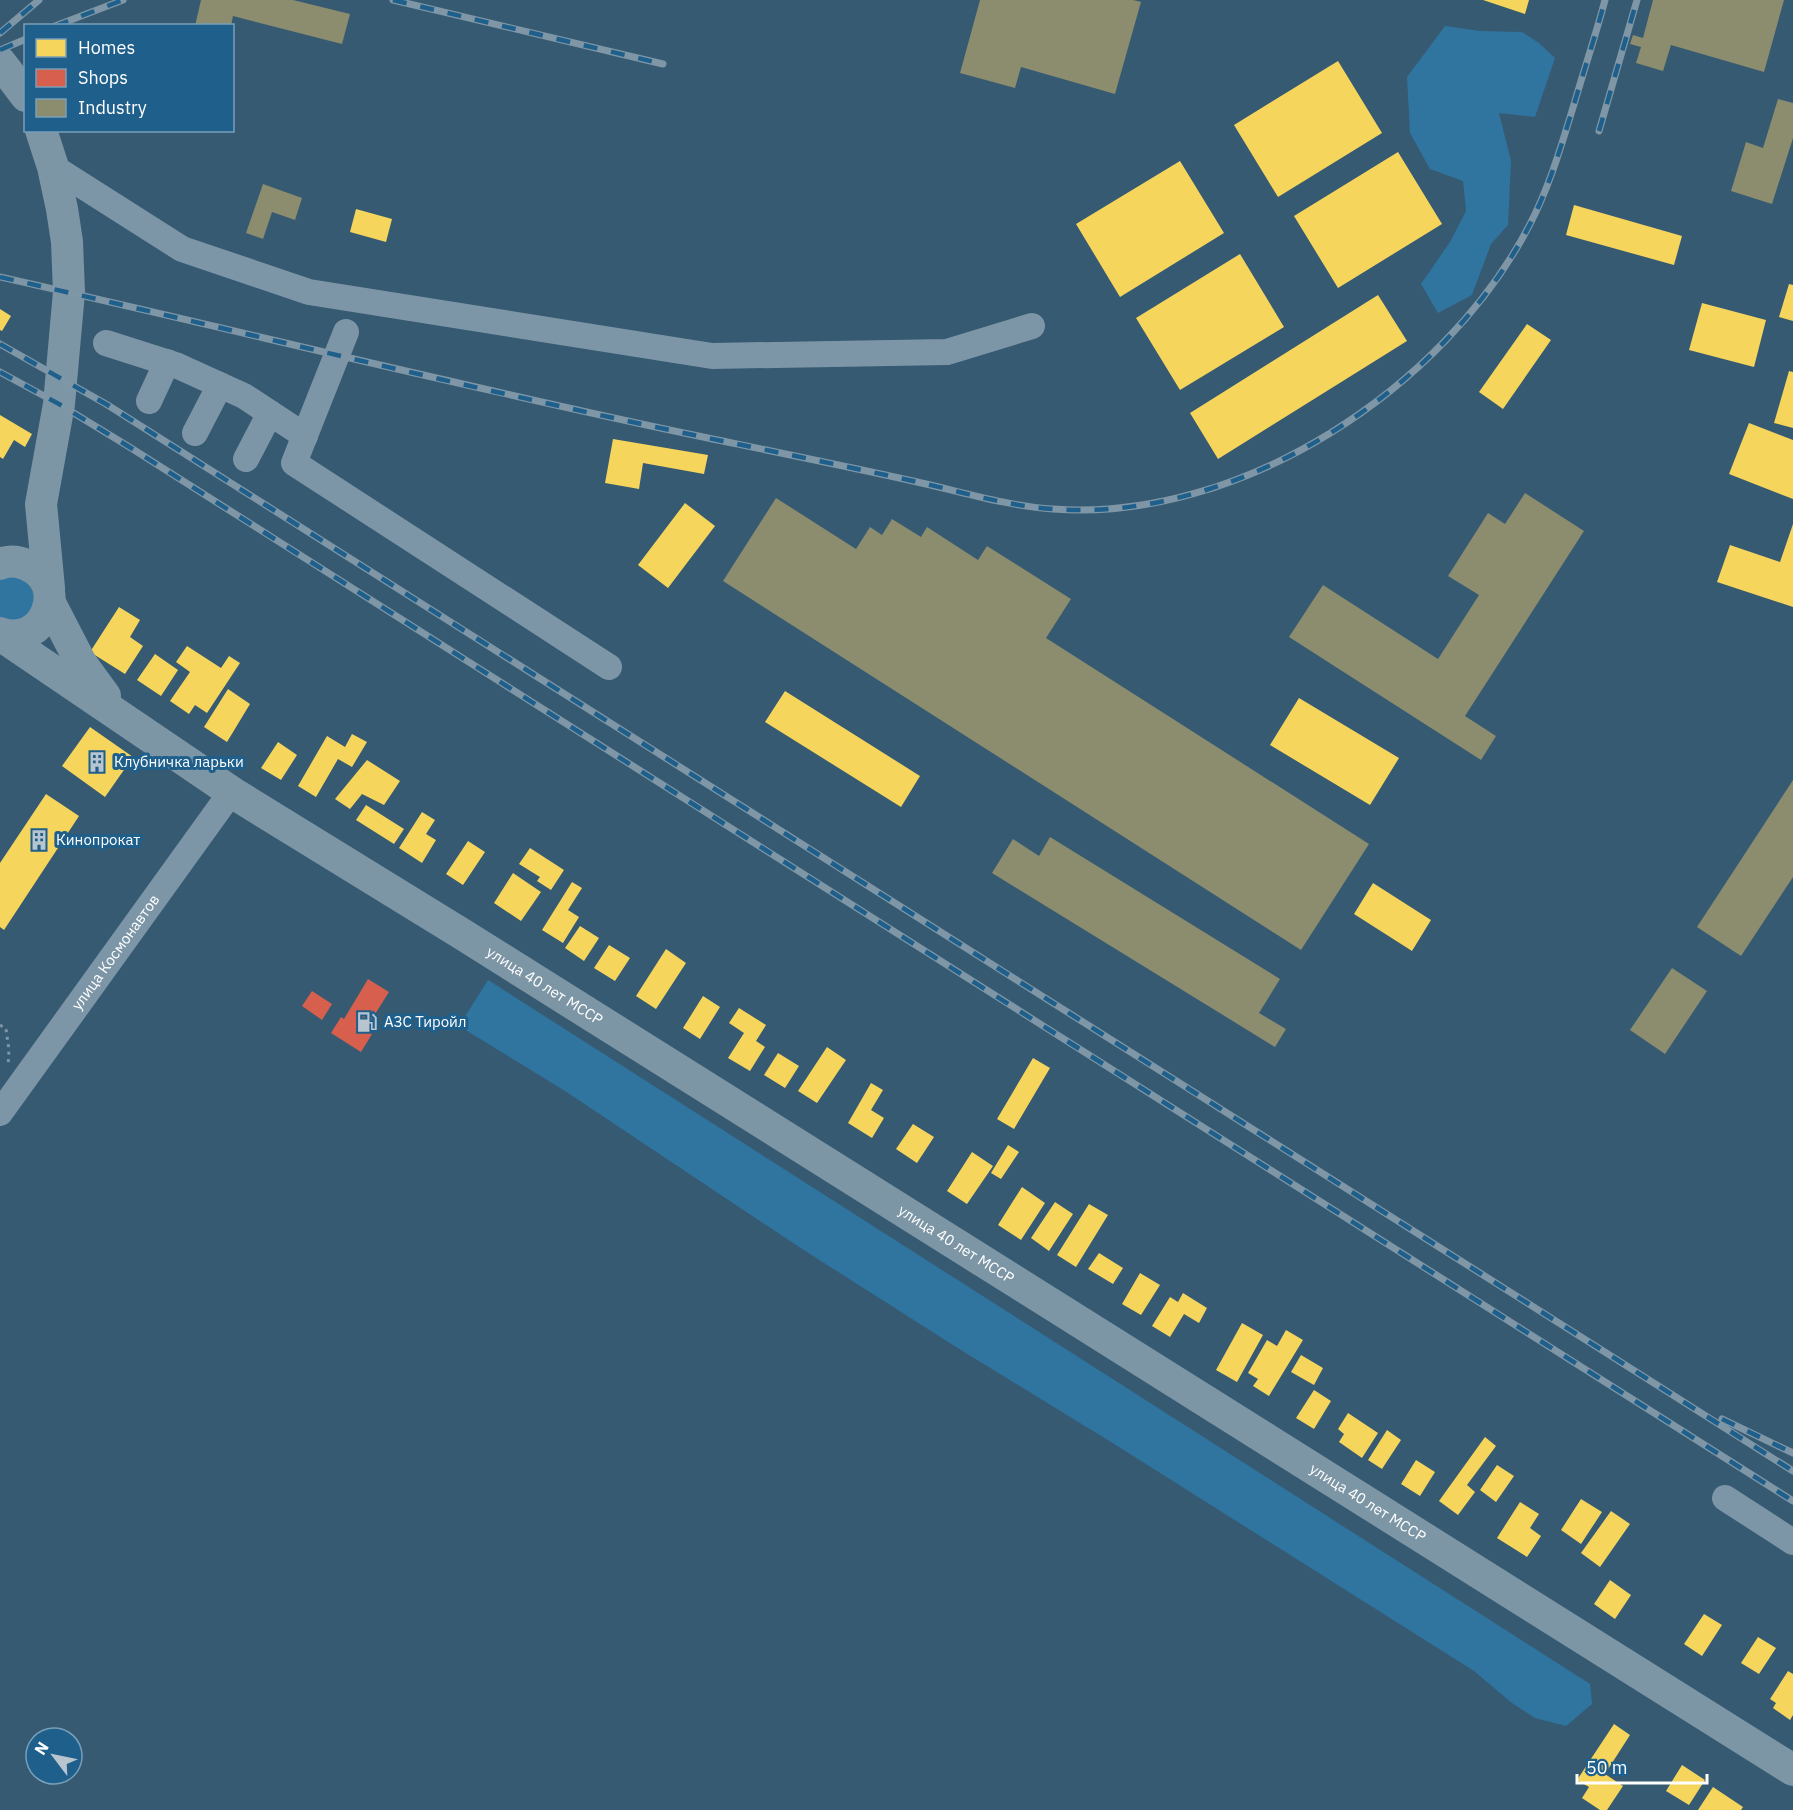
<svg xmlns="http://www.w3.org/2000/svg" width="1793" height="1810" font-family="'IBM Plex Sans',sans-serif">
	<style>
		.green { fill: #3074a0 }
		.homes { fill: #f6d55c }
		.shops { fill: #d6604d }
		.industry { fill: #8c8c6e }
		.lines { fill: none; stroke-linecap: round; stroke-linejoin: round }
		.path { stroke: #7d96a7; stroke-width: 3; stroke-dasharray: 3 4.5; stroke-linecap: butt }
		.minor { stroke: #7d96a7; stroke-width: 26 }
		.major { stroke: #7d96a5; stroke-width: 32 }
		.rail-casing { stroke: #7e96a5; stroke-width: 7 }
		.rail { stroke: #1e5f8b; stroke-width: 4.5; stroke-dasharray: 14; stroke-linecap: butt }
		.labels { text-anchor: middle; stroke-width: 6; stroke-linejoin: round; paint-order: stroke }
		.poi-label { font-size: 15px; fill: #fff; stroke: #1e5f8b; text-anchor: start }
		.street-label { font-size: 15px; fill: #fff; stroke: #1e5f8b }
	</style>
	<rect width="100%" height="100%" fill="#365a72"/>
	<path class="green" d="M1445,26L1480,31L1522,32L1539,43L1555,58L1535,117L1499,113L1511,161L1508,225L1491,244L1472,295L1438,313L1421,284L1450,242L1466,211L1463,181L1430,169L1410,133L1407,77Z
		M8,572C31,585 38,586 31,614L0,627V574Z
		M488,980L1590,1684L1592,1704L1566,1726L1535,1718L1512,1703L1474,1671L1111,1442L964,1352L799,1247L565,1091L459,1026Z"/>
	<path class="homes" d="M1483,0H1529L1525,14Z
		M1338,61L1382,133L1278,197L1234,125Z
		M1398,152L1442,224L1338,288L1294,216Z
		M1180,161L1224,233L1120,297L1076,224Z
		M1574,205L1682,236L1674,265L1566,235Z
		M356,209L392,219L386,242L350,232Z
		M1240,254L1284,327L1180,390L1136,318Z
		M1789,284L1793,285V321L1779,317Z
		M1378,295L1407,341L1218,459L1190,413Z
		M1702,303L1766,320L1754,367L1689,350Z
		M0,309L11,316L2,331L0,330Z
		M1527,324L1551,340L1503,409L1479,392Z
		M1789,371L1793,372V428L1774,423Z
		M0,415L32,434L25,447L14,440L3,459L0,457Z
		M1749,423L1793,440V499L1729,474Z
		M613,439L708,455L704,474L643,463L639,489L605,483Z
		M685,503L715,526L668,588L638,565Z
		M1793,524V607L1717,582L1730,545L1780,562Z
		M119,607L140,620L130,637L143,646L125,674L90,652Z
		M187,646L221,668L229,656L240,663L207,713L195,705L189,714L170,701L190,672L176,662Z
		M155,654L178,670L161,696L137,680Z
		M228,689L250,704L227,742L204,727Z
		M785,691L920,776L901,807L765,722Z
		M1299,698L1399,758L1370,805L1270,745Z
		M90,727L133,757L105,797L62,766Z
		M352,734L367,742L352,767L338,759L316,797L298,786L327,736L345,747Z
		M278,742L297,755L281,780L261,768Z
		M367,760L400,781L384,805L362,794L350,809L335,799Z
		M46,794L79,816L4,930L0,927V863Z
		M366,805L404,829L394,844L356,820Z
		M422,812L435,820L426,834L436,840L422,863L399,848Z
		M468,841L485,852L463,885L446,874Z
		M530,848L564,870L551,890L537,881L540,877L519,864Z
		M513,873L541,892L521,921L494,903Z
		M572,882L582,888L568,910L579,917L563,943L542,930Z
		M1373,883L1431,920L1412,951L1354,914Z
		M580,926L599,938L584,961L565,948Z
		M609,945L630,958L615,981L594,968Z
		M666,949L686,963L656,1009L636,996Z
		M703,996L720,1007L700,1039L683,1028Z
		M739,1008L766,1025L756,1041L765,1047L750,1071L728,1058L744,1033L729,1023Z
		M827,1047L846,1060L817,1103L798,1091Z
		M778,1053L799,1066L785,1088L764,1075Z
		M1033,1058L1050,1068L1014,1129L997,1119Z
		M871,1083L883,1090L871,1110L884,1118L872,1138L848,1123Z
		M913,1124L934,1137L917,1163L896,1149Z
		M1008,1145L1019,1152L1001,1179L991,1173Z
		M972,1152L993,1166L967,1204L947,1191Z
		M1022,1187L1045,1203L1021,1240L998,1225Z
		M1055,1202L1073,1214L1049,1251L1031,1238Z
		M1089,1204L1108,1215L1076,1267L1057,1255Z
		M1099,1253L1123,1268L1113,1284L1088,1269Z
		M1140,1273L1160,1285L1141,1315L1122,1304Z
		M1183,1293L1207,1308L1199,1323L1184,1314L1170,1337L1152,1326L1170,1297L1178,1302Z
		M1242,1323L1263,1335L1237,1382L1216,1370Z
		M1286,1330L1303,1340L1269,1396L1253,1386L1258,1379L1248,1373L1267,1340L1277,1346Z
		M1301,1355L1323,1368L1314,1385L1291,1372Z
		M1314,1390L1331,1401L1314,1429L1296,1418Z
		M1348,1413L1378,1433L1362,1458L1339,1442L1344,1434L1338,1429Z
		M1387,1430L1401,1440L1382,1469L1368,1460Z
		M1485,1437L1496,1446L1467,1485L1475,1492L1458,1515L1439,1501Z
		M1416,1460L1435,1472L1420,1496L1401,1484Z
		M1497,1465L1514,1476L1496,1502L1480,1490Z
		M1581,1499L1602,1512L1581,1544L1561,1530Z
		M1520,1502L1539,1514L1530,1528L1541,1536L1527,1557L1497,1538Z
		M1611,1511L1630,1524L1600,1567L1581,1553Z
		M1610,1580L1631,1595L1615,1619L1594,1604Z
		M1704,1614L1722,1625L1702,1656L1684,1644Z
		M1758,1637L1776,1648L1759,1674L1741,1663Z
		M1788,1671L1793,1674V1715L1790,1720L1773,1708L1776,1703L1770,1699Z
		M1614,1724L1630,1735L1605,1774L1623,1786L1607,1810H1600L1582,1798L1589,1787L1577,1780Z
		M1682,1765L1705,1780L1689,1805L1666,1791Z
		M1713,1787L1743,1807L1741,1810H1698Z"/>
	<path class="shops" d="M368,979L389,992L365,1030L372,1034L361,1052L331,1033L341,1017L344,1019Z
		M312,991L332,1004L322,1020L302,1006Z"/>
	<path class="industry" d="M201,0H293L350,14L342,44L233,16L231,26H195Z
		M980,0H1133L1141,2L1115,94L1021,67L1015,88L960,73Z
		M1653,0H1784L1764,72L1671,45L1663,71L1636,63L1641,47L1630,44L1633,35L1643,38Z
		M1778,99L1793,103V138L1772,204L1731,191L1746,142L1763,148Z
		M263,184L302,198L295,220L272,212L263,239L246,233Z
		M1525,493L1584,531L1465,716L1496,736L1481,760L1289,637L1323,585L1438,659L1479,595L1448,576L1488,513L1505,524Z
		M776,498L856,549L870,527L882,535L892,519L921,537L927,527L978,560L987,546L1071,599L1046,638L1369,844L1301,950L723,581Z
		M1793,780V877L1741,956L1697,927Z
		M1050,837L1280,979L1259,1013L1286,1029L1275,1047L992,873L1013,839L1039,856Z
		M1672,968L1707,991L1665,1054L1630,1030Z"/>
	<g class="lines">
		<path class="path" d="M0,1025L6,1029L9,1050L8,1066"/>
		<g class="minor">
			<path d="M53,167L182,249L309,292L712,356L947,352L1032,326"/>
			<path d="M346,332L294,463L609,667"/>
			<path d="M106,343L178,366L244,396L305,436"/>
			<path d="M149,401L167,362"/>
			<path d="M195,433L220,385"/>
			<path d="M246,459L270,413"/>
			<path id="s1" d="M0,1113L224,802L233,793"/>
			<path d="M1725,1498L1793,1542"/>
		</g>
		<g class="major">
			<path d="M0,62L26,96"/>
			<path d="M41,130L53,167L62,209L67,242L69,292L59,404L41,504L49,588"/>
			<path d="M0,564C9,560 18,561 27,565C70,582 46,649 0,633"/>
			<path d="M50,603L81,663L105,696"/>
			<path id="s2" d="M0,635L233,793L462,934L1793,1770"/>
		</g>
		<g class="rail-casing">
			<path id="rail" d="M393,0L663,64
				M55,26L123,0
				M0,33L39,0
				M0,50L26,39
				M1599,131L1637,0
				M0,277C236,330 471,389 708,438C776,452 845,466 913,481C959,491 1006,506 1053,509C1240,523 1445,388 1529,226C1550,186 1562,143 1575,101C1585,67 1596,34 1605,0
				M0,344L106,404L1793,1471
				M0,372L59,404L131,448L1793,1501
				M1722,1419L1793,1453"/>
		</g>
		<use href="#rail" class="rail"/>
	</g>
	<defs>
		<g id="building-bare" transform="scale(1.62)"><path d="M-4-6H4V6H1V3H-1V6H-4ZM-2.5-4.3h1.7v1.8h-1.7ZM.8-4.3h1.7v1.8H.8ZM-2.5-1h1.7V.8h-1.7ZM.8-1h1.7V.8H.8Z" fill="#b9c5ce" stroke="#1e5f8b" stroke-width="2.5" paint-order="stroke"/></g>
		<g id="fuel-bare" transform="scale(1.62)"><path d="M-5.5-6h7V0h2V4h1.3V-2.5L3-4.5l.8-.8L6-3V5H2.5V1h-1V6h-7ZM-4.2-4.7v3.2H.2V-4.7Z" fill="#b9c5ce" stroke="#1e5f8b" stroke-width="2.5" paint-order="stroke"/></g>
	</defs>
	<g fill-rule="evenodd">
		<use href="#building-bare" x="97" y="762"/>
		<use href="#building-bare" x="39" y="840"/>
		<use href="#fuel-bare" x="367" y="1022"/>
	</g>
	<g class="labels">
		<g class="poi-label">
			<text x="114" y="767">Клубничка ларьки</text>
			<text x="56" y="845">Кинопрокат</text>
			<text x="384" y="1027">АЗС Тиройл</text>
		</g>
		<g class="street-label">
			<text dy="5" stroke="none"><textPath href="#s1" startOffset="198">улица Космонавтов</textPath></text>
			<text dy="5" stroke="none"><textPath href="#s2" startOffset="648">улица 40 лет МССР</textPath></text>
			<text dy="5" stroke="none"><textPath href="#s2" startOffset="1134">улица 40 лет МССР</textPath></text>
			<text dy="5" stroke="none"><textPath href="#s2" startOffset="1620">улица 40 лет МССР</textPath></text>
		</g>
	</g>
	<rect x="24" y="24" width="210" height="108" fill="#1e5f8b" stroke="#789fb9" stroke-width="1.5"/>
	<rect x="36" y="39" width="30" height="18" fill="#f6d55c" stroke="#789fb9" stroke-width="1.5"/>
	<text x="78" y="54" font-size="18" fill="#ffffff">Homes</text>
	<rect x="36" y="69" width="30" height="18" fill="#d6604d" stroke="#789fb9" stroke-width="1.5"/>
	<text x="78" y="84" font-size="18" fill="#ffffff">Shops</text>
	<rect x="36" y="99" width="30" height="18" fill="#8c8c6e" stroke="#789fb9" stroke-width="1.5"/>
	<text x="78" y="114" font-size="18" fill="#ffffff">Industry</text>
	<g transform="translate(54 1756) rotate(302)"><circle r="28" fill="#1e5f8b" stroke="#789fb9" stroke-width="1.5"/>
	<path d="M0-4.5L10 22L0 15L-10 22Z" fill="#b9c5ce"/>
	<text y="-9" font-size="16" font-weight="bold" text-anchor="middle" fill="#ffffff">N</text>
	</g>
	<path d="M1577 1774v9h130v-9" fill="none" stroke="#ffffff" stroke-width="3"/>
	<text x="1586" y="1774" font-size="18" fill="#ffffff" stroke="#1e5f8b" stroke-width="4.5" paint-order="stroke">50 m</text>
</svg>
